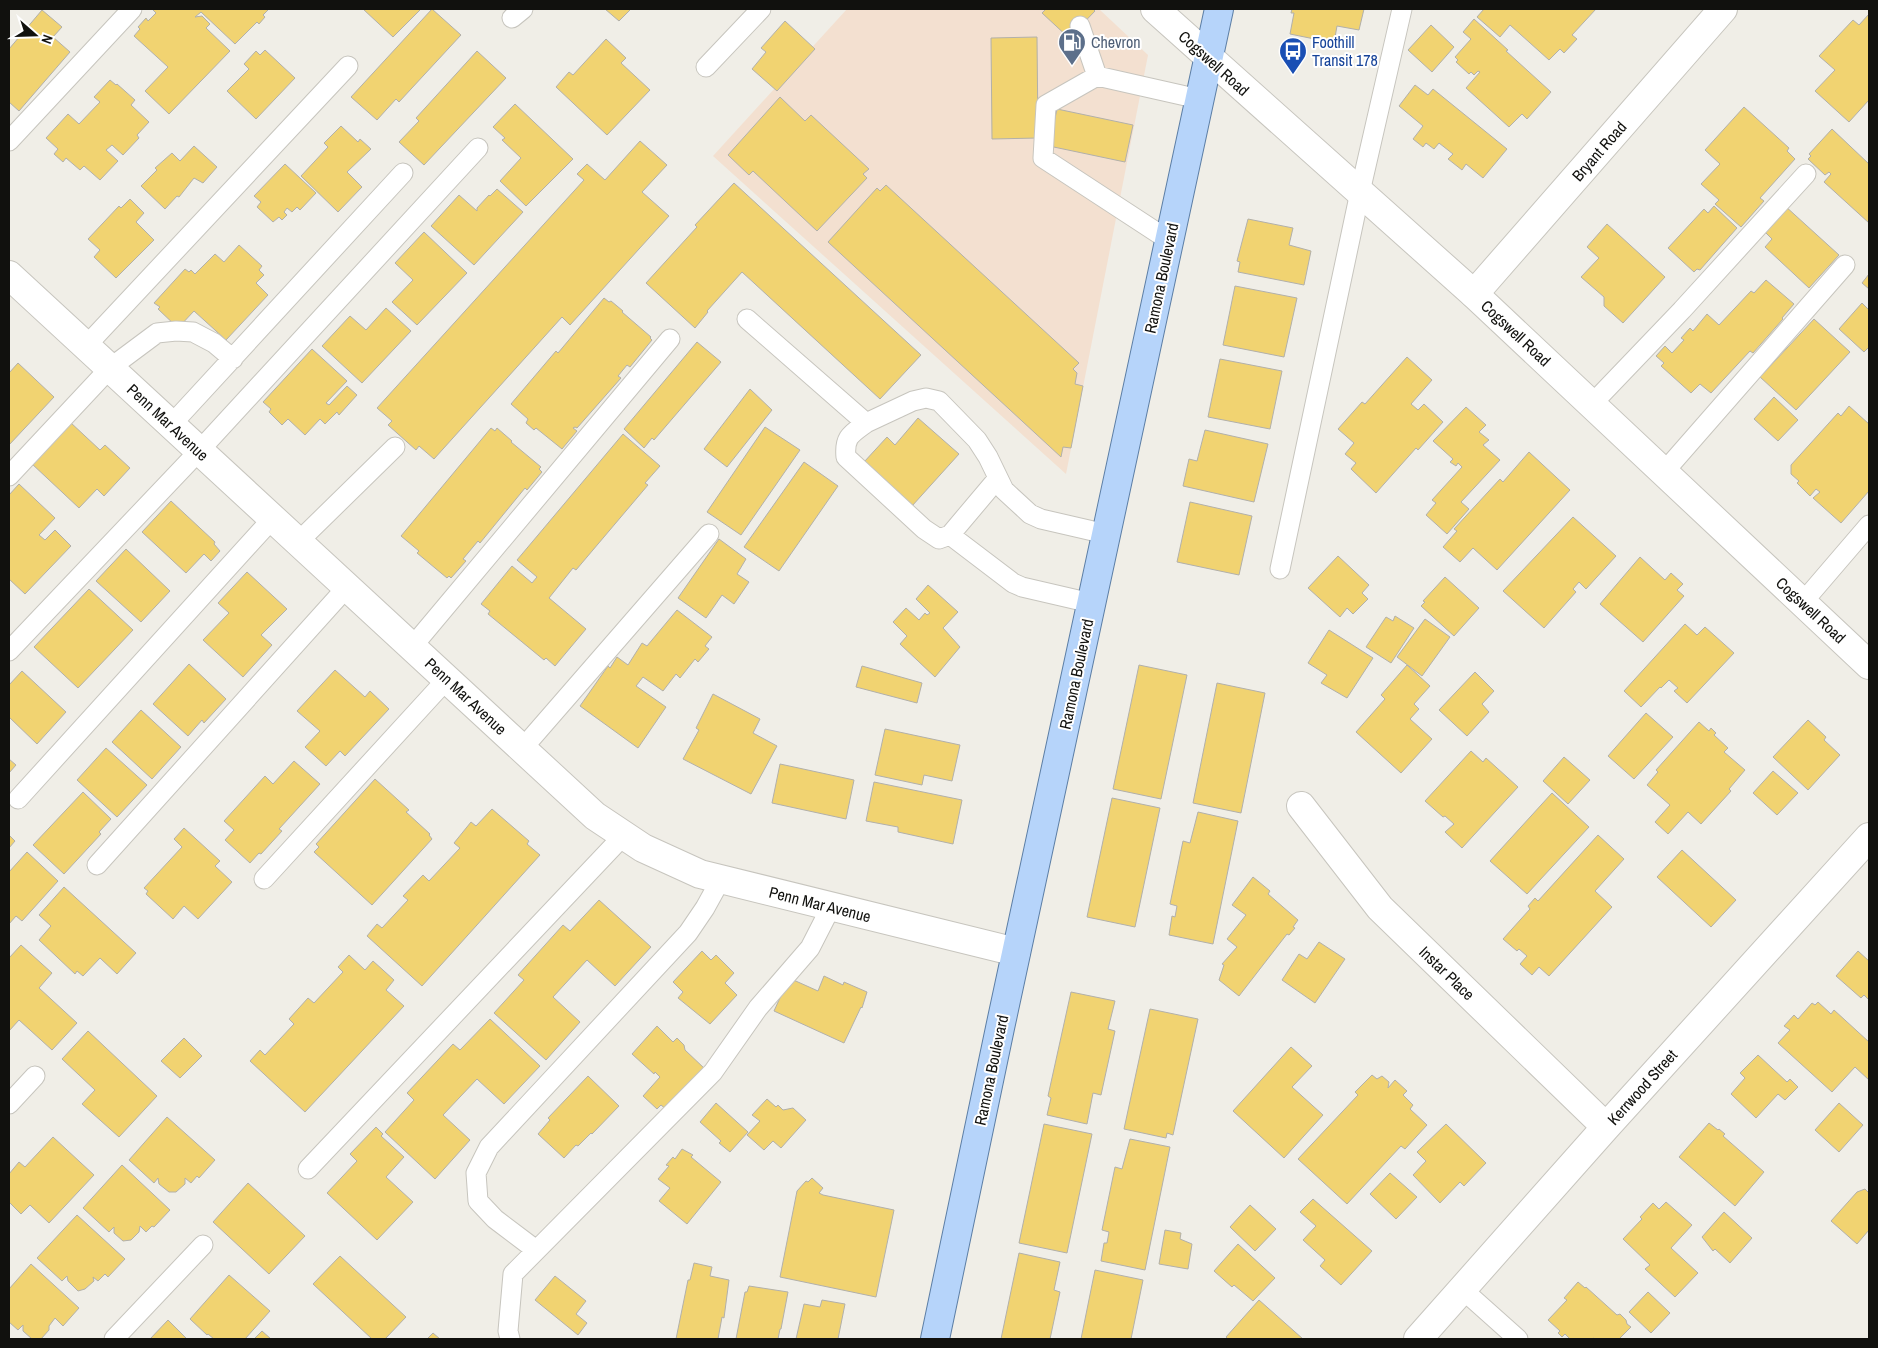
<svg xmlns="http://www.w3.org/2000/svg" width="1878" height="1348" font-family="'Archivo Narrow',sans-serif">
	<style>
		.commercial { fill: #f3e0d0 }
		.building { fill: #f1d371; stroke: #b2b0aa }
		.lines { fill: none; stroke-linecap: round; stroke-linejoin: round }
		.service-casing { stroke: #c7c5be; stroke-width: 21 }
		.minor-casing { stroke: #c7c5be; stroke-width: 30 }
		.tertiary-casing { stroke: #c7c5be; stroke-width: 30 }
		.primary-casing { stroke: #5c7ea5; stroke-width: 30 }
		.service { stroke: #fff; stroke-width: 19 }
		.minor { stroke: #fff; stroke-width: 28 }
		.tertiary { stroke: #fff; stroke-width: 28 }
		.primary { stroke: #b6d4fa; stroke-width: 28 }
		.labels { text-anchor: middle; stroke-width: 4; stroke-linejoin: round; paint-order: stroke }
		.service-label { font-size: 16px; fill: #4e5e75; stroke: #fff; text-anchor: start }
		.transit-label { font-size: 16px; fill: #164399; stroke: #fff; text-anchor: start }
		.street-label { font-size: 16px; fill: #11110e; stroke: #fff }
	</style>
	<rect width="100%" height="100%" fill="#f0eee7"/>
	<path class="commercial" d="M847,9H1099L1148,55L1066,474L713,156Z"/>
	<path class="building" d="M154,9H269L263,15L265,17L259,24L257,22L235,44L201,12L195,17L202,16L210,24L206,28L230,51L169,114L145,91L168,67L134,36L140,29L138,27L146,18L148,21L156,13L153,10Z
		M363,9H421L393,37Z
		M432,9L461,35L399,102L396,99L377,120L351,97Z
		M605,9H631L619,21Z
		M1046,9H1093L1095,11L1069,38L1042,13Z
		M1292,9H1364L1359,30L1337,26L1334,43L1290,34L1294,13H1291Z
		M1484,9H1596L1572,35L1577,39L1564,53L1560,49L1549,60L1510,25L1500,37L1477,17Z
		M42,10L62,27L53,37L70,52L19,111L9,102V49Z
		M1869,14V100L1849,122L1815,91L1835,70L1819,56L1853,20L1859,25Z
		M1474,19L1508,50L1506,51L1551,92L1527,119L1522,114L1509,127L1466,88L1480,72L1478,71L1474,75L1471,72L1469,74L1456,62L1458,60L1455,57L1471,39L1463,32Z
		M785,21L815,49L777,91L752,69L766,52L761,48Z
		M1431,25L1454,47L1432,72L1408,50Z
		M1037,37L1038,138L992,139L991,38Z
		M606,39L626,58L621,63L650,90L607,135L556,87L569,72L573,75Z
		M265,50L295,78L256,119L227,91L249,69L244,64L256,51L260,55Z
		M477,51L506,78L424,165L399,142L419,121L416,118Z
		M110,80L116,85L117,84L135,100L131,105L149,122L137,135L139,138L123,155L112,145L106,150L118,161L100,180L84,166L80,170L66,158L63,162L54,154L58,149L46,138L68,114L79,124L100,102L94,97Z
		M1415,85L1428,95L1433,89L1507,149L1483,178L1466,164L1462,170L1448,159L1453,154L1439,143L1434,149L1426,143L1423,147L1413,139L1423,126L1399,106Z
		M780,97L805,121L811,115L869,169L863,174L867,178L817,231L753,171L749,175L728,155Z
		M515,104L573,159L526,206L500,181L521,158L502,140L505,138L493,127Z
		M1744,107L1789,148L1787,151L1795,159L1760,198L1764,201L1741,227L1715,204L1719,200L1701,184L1720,164L1705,150Z
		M1057,109L1133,125L1125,162L1049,146Z
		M341,126L358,142L360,139L371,149L347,172L362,187L338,212L301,176L328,147L324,143Z
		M1832,129L1869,164V223L1824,182L1831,174L1829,172L1825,175L1808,159L1811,156L1809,154Z
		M640,141L667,165L642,192L669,216L570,325L562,317L434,459L419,446L416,450L388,425L392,421L377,408L584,180L577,174L587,164L605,180Z
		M194,146L217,167L203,183L194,178L179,197L177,196L165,209L141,186L157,170L155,168L172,153L180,161Z
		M285,164L316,193L300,210L297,207L292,212L287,208L284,212L287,215L282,220L279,217L273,222L257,207L261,202L254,196Z
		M734,183L921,355L880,399L742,272L707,311L708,312L695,328L646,283L697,227L695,225Z
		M886,185L1079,363L1073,369L1077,373L1075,384L1083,386L1071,448L1063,447L1061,457L828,242L877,188L880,191Z
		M497,189L523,212L474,265L431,226L459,195L477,211V208L489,195L490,196Z
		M130,199L144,213L136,222L154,240L116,278L94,257L100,250L88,239L119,206L121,208Z
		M1784,205L1839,255L1809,288L1765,247L1772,239L1762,229Z
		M1714,206L1737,228L1700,270L1697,269L1694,272L1668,248L1704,209L1708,213Z
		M1248,219L1293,228L1289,245L1311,251L1304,285L1238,272L1240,262L1237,261Z
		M1607,224L1665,277L1623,323L1604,306V297L1581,277L1599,258L1587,247Z
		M424,232L467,273L417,325L392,302L413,280L395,263Z
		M239,245L262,266L259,270L264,275L256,283L268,295L226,340L194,311L178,328L158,309L160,307L154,303L185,269L189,272L191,270L195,274L215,254L224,262Z
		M1869,274V289L1862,283Z
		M1766,280L1794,304L1782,318L1783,319L1753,353L1750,351L1711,393L1700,384L1691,393L1661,366L1664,363L1656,356L1665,346L1672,353L1684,340L1681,338L1690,328L1693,331L1707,314L1719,325L1751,291L1754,293Z
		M1235,286L1297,298L1284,357L1223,345Z
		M604,298L609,302L611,301L623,311L622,312L651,337L650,338L652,340L630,367L627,365L618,376L621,378L577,428L575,427L573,428L577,431L562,449L536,428L534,430L526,423L528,419L511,404L556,351L558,353Z
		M1862,303L1869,310V347L1864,352L1839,329Z
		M386,308L411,331L362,383L322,346L350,316L366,330Z
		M1814,319L1850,352L1796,410L1760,377Z
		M697,342L721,362L654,440L652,438L644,448L624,429Z
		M312,349L347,381L326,403L329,405L347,386L357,395L339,415L337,412L325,424L320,419L305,435L288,419L282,425L269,412L271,409L263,402Z
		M1407,357L1432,380L1411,404L1418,410L1424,404L1443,422L1418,450L1416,448L1376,493L1351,469L1356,463L1345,454L1354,443L1338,429L1362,402L1365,404Z
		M1220,359L1282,371L1270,429L1208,417Z
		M18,363L54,397L9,445V373Z
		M750,389L772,410L727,467L704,449Z
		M1774,397L1798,420L1778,441L1754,419Z
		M1849,406L1869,424V491L1841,523L1813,498L1820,492L1816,489L1810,496L1797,483L1799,481L1791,474V465L1838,413L1841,416Z
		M1466,407L1486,425L1479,432L1489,440L1483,445L1500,460L1461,502L1469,509L1447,534L1426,515L1436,503L1432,500L1462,467L1458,463L1456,466L1450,462L1453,459L1433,441Z
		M918,418L959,454L912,506L864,462L887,437L895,445Z
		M70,422L100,450L105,445L130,468L104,496L97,489L79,508L31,463Z
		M765,427L800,450L741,535L707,512Z
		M491,428L495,431L497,428L512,441L511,442L541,467L539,469L542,472L527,490L525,488L480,543L478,541L463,559L466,561L451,578L449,576L447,578L417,553L419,551L401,536Z
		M1205,430L1268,444L1254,502L1183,486L1189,459L1197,461Z
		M623,434L660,466L645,483L648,485L576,570L573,568L549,598L586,629L555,666L546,658L544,660L488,614L490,611L481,604L512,566L532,583L537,577L517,560Z
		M1529,452L1570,490L1497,570L1473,548L1460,562L1443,547L1457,531L1454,529L1500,479L1503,482Z
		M804,462L838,486L779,571L744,547Z
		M19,484L55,518L39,535L45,540L55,530L71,546L25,594L9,579V495Z
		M171,501L215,542L214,544L220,551L211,561L204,554L186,573L142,532Z
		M1190,502L1252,516L1239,575L1177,562Z
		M1573,517L1616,556L1586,589L1579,582L1573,589L1576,592L1544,628L1503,591Z
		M719,539L746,559L737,574L749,582L734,604L722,595L706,618L678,598Z
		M126,549L170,591L141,622L96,581Z
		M1338,556L1369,585L1362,593L1368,599L1353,614L1347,608L1340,617L1308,588Z
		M1640,557L1665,580L1671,573L1683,584L1677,590L1684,596L1643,642L1600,604Z
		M247,572L287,609L261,635L272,645L243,677L203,640L229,613L218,603Z
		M1445,577L1479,608L1454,636L1421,606L1425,602L1423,601Z
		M928,585L958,612L943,628L960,647L935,677L900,644L907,636L893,622L906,608L919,620L925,613L927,615L930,613L916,599Z
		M89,589L133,630L78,688L34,647Z
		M677,610L712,637L705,646L709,649L698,662L695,659L680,678L676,674L663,691L643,677L636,686L666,707L638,748L580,706L608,666L610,668L617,657L628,665L642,643L647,646Z
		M1395,616L1414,628L1391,663L1366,647L1386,617L1393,621Z
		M1425,619L1450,637L1422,676L1397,657Z
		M1685,624L1697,635L1705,627L1734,653L1687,703L1674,691L1678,688L1669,680L1661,688L1660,687L1641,707L1624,691Z
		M1329,630L1373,658L1347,698L1321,683L1327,675L1308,663Z
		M189,664L226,699L204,723L202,720L188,736L153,704Z
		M1139,665L1187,675L1161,799L1113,789Z
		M1407,665L1430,686L1414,704L1419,709L1410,719L1432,739L1401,773L1356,732L1385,699L1381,695Z
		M862,666L922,683L917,703L856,687Z
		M335,670L365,697L370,691L389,709L345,756L340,751L326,766L305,747L320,731L297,711Z
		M22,671L66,712L37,744L9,717V685Z
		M1475,672L1494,691L1482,704L1489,712L1467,736L1439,710Z
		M1217,683L1265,693L1241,813L1193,803Z
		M713,694L760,719L753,733L777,746L751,794L683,759L699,730L696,728Z
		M141,710L181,747L152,779L112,742Z
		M1646,713L1673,737L1634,779L1608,756Z
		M1808,720L1826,737L1824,740L1840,755L1808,790L1773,757Z
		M1699,722L1709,731L1711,728L1716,733L1714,735L1728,748L1724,752L1745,770L1729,789L1731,791L1701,824L1688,812L1668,834L1655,822L1670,805L1647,785L1658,772L1656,770Z
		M885,729L960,745L952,781L924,775L922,785L875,775Z
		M106,748L147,785L117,817L77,780Z
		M1471,751L1483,762L1486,758L1518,787L1462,848L1445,832L1454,824L1445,816L1443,817L1425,801Z
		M1564,757L1590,780L1568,804L1543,781Z
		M9,759L16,765L9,773Z
		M294,761L320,784L279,829L282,831L261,854L259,853L250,863L225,840L234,830L224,821L265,776L273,784Z
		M780,764L854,780L846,819L772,803Z
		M1773,771L1798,793L1777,815L1753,793Z
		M375,779L409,810L406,812L430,834L429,835L432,839L372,905L314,852L319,847L316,844Z
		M874,782L962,800L953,844L898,832V827L866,821Z
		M83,792L111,819L99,832L101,834L64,874L33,845Z
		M1552,793L1589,827L1527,894L1490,861Z
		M1112,798L1160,808L1135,927L1087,917Z
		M492,809L529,841L527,844L540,855L422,986L367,936L377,924L382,928L408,900L403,896L423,875L429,881L460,848L454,843L471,822L476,826Z
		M1198,812L1238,821L1213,944L1169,935L1172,916L1175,917L1177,906L1170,904L1183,841L1190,843Z
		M184,828L220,861L215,866L232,882L198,919L184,906L173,919L146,894L148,891L144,888L182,847L174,839Z
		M9,835L15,841L9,848Z
		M1598,835L1624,859L1595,891L1612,907L1549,976L1539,967L1532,975L1520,964L1527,956L1519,949L1517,951L1503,939L1530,909L1528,906L1535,898L1538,901Z
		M1682,850L1736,900L1711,927L1657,877Z
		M27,852L58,881L22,921L16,916L9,924V872Z
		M1253,877L1270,891L1268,894L1298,920L1293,927L1295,928L1289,935L1287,934L1239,996L1219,980L1224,965L1222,964L1237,947L1227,939L1246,915L1232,905Z
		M64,887L136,953L117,974L100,958L83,976L77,971L75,974L39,940L51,926L39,915Z
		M599,900L651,947L615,986L587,960L553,997L580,1022L546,1060L494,1013L524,980L518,975L563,925L570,931Z
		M1319,942L1345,959L1315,1003L1282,980L1299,954L1307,959Z
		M21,945L52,973L39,988L77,1023L52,1050L19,1020L9,1031V958Z
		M702,951L711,960L716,955L734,973L725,983L737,995L710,1024L678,998L683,992L673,982Z
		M1858,951L1869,961V1000L1864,995L1861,998L1836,976Z
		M349,955L365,970L373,961L394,980L386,990L404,1006L305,1112L250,1061L260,1050L265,1055L294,1024L289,1019L308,998L314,1003L343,972L338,967Z
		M824,976L843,985L844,982L867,992L862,1008L861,1007L844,1043L774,1011L789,978L818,991Z
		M1071,992L1115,1001L1108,1029L1115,1031L1101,1095L1093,1093L1087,1124L1047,1115L1051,1098L1048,1096Z
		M1818,1002L1831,1014L1834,1010L1869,1042V1080L1855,1067L1832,1092L1778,1043L1790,1030L1784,1026L1794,1015L1798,1019L1812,1003L1815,1005Z
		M1150,1009L1198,1019L1173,1135L1167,1133L1166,1138L1124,1129Z
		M490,1019L540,1066L504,1104L477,1079L443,1115L470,1140L435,1179L385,1132L414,1100L407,1093L453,1044L460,1050Z
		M657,1026L673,1042L677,1038L684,1045L685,1050L705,1069L667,1110L661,1105L657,1109L643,1096L660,1077L655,1072L654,1074L632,1054Z
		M88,1031L157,1096L119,1137L82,1104L95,1090L62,1059Z
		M184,1038L202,1056L180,1078L161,1061Z
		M1291,1047L1312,1066L1292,1087L1323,1115L1284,1158L1233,1111Z
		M1758,1055L1787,1082L1790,1079L1798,1087L1785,1100L1778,1094L1756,1118L1731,1094L1745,1078L1740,1073Z
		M1372,1075L1377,1079L1382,1076L1389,1082L1388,1088L1395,1080L1407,1091L1403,1095L1413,1105L1410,1109L1427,1125L1405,1149L1401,1146L1347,1204L1298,1159L1358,1095L1355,1092Z
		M588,1076L619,1106L592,1134L591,1133L578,1146L576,1145L564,1158L538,1134L550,1120L548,1118Z
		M767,1099L776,1107L778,1105L783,1110L793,1108L806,1120L781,1148L773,1141L764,1150L747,1135L760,1121L752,1115Z
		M716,1103L748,1132L730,1152L719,1143L721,1141L700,1122Z
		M1839,1103L1863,1125L1839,1152L1815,1130Z
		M167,1117L215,1160L199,1178L197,1176L191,1183L185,1178V1184L176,1192H169L159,1184L158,1178L154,1183L129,1160Z
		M1709,1123L1718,1130L1719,1129L1725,1134L1723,1136L1764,1172L1735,1206L1679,1157Z
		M1044,1124L1092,1134L1067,1253L1019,1243Z
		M1446,1124L1486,1163L1464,1186L1460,1182L1440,1203L1413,1175L1426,1161L1417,1152Z
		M376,1127L383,1134L381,1136L404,1157L386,1177L413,1202L377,1240L327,1193L357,1161L350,1154Z
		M53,1137L94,1175L49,1223L30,1205L21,1214L9,1202V1174L19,1162L25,1167Z
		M1130,1139L1170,1147L1145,1270L1101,1261L1104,1243H1107L1109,1232L1102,1230L1115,1167L1122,1169Z
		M682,1149L693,1155L691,1157L721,1182L687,1224L659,1201L670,1188L658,1179L669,1166L666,1165L673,1157L675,1159Z
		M122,1165L170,1210L154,1227L152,1226L146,1232L140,1226L139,1232L131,1240L123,1241L114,1233V1227L109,1232L83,1208Z
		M1390,1173L1417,1197L1396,1219L1370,1194Z
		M812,1178L823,1188L819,1193L823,1195L894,1210L876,1297L780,1277L797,1191L806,1181L808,1182Z
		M248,1183L305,1236L269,1274L213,1222Z
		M1865,1189L1869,1193V1230L1857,1244L1831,1221L1857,1192Z
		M1313,1199L1372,1251L1341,1285L1320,1266L1325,1260L1303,1240L1316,1226L1300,1212Z
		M1666,1202L1692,1225L1671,1248L1698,1273L1675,1297L1645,1269L1650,1265L1623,1239L1642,1219L1640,1217L1653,1203L1659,1209Z
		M1250,1205L1276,1229L1255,1251L1230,1227Z
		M1724,1212L1752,1238L1730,1263L1715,1249L1713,1251L1702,1237Z
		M77,1215L125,1259L108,1277L105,1274L98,1281L93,1277L94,1281L85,1289L78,1291L68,1281L67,1276L62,1281L37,1258Z
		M1165,1230L1181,1233L1180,1239L1192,1244L1188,1269L1159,1264Z
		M1238,1244L1275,1278L1253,1301L1234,1285L1232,1287L1214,1271Z
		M1019,1253L1060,1262L1054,1290L1060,1292L1050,1339H1001Z
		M340,1256L406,1317L385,1339H372L313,1284Z
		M694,1263L712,1267L710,1276L729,1280L724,1318L722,1317L718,1339H676L688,1280H690Z
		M31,1264L79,1308L63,1326L55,1318L49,1326V1330L41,1339H32L23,1331V1325L18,1330L9,1322V1289Z
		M1095,1270L1143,1280L1131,1339H1081Z
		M229,1275L270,1311L245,1339H214L208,1334L207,1335L190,1319Z
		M555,1276L586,1301L576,1314L587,1323L578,1335L535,1300Z
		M1578,1282L1585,1288L1586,1287L1617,1315L1620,1314L1626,1320L1627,1324L1631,1327L1619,1339H1595L1593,1338L1592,1339H1570L1565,1334L1562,1337L1558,1333L1560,1331L1548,1320L1567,1300L1564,1298Z
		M749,1286L788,1292L781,1329H780L778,1339H736L745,1292H747Z
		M1648,1292L1670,1313L1651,1333L1629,1312Z
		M822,1300L845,1304L838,1339H796L804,1304L820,1307Z
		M1259,1300L1303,1339H1228L1226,1337Z
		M168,1320L187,1339H150Z
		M262,1331L271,1339H254Z
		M433,1333L440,1339H427Z"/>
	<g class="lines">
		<g class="service-casing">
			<path id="service" d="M512,18L523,9
				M1080,26L1097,76
				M706,67L761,9
				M9,141L132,9
				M1170,241L1043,158L1046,105L1097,76L1199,99
				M747,319L866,423L913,401L926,398L939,401L977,440L988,457L1004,490L1030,514L1041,519L1106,534
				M86,346L348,66
				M1592,404L1682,310L1806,174
				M866,423C851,434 844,437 846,457L924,529L939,539L950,535L998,478
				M171,425L403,173
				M1664,472L1845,265
				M9,476L110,368L157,333L176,331L193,332L214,343L233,359
				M950,535L1013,583L1022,587L1091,603
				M298,542L395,447
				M1280,569L1360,192L1402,9
				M1803,602L1869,525
				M412,647L670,339
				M9,651L199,451L478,148
				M522,749L709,534
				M18,799L273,518
				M97,865L347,587
				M264,879L447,679
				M9,1104L35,1076
				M308,1169L624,835
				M536,1250L495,1219L478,1201L476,1173L489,1147L688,933L705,908L721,879
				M1462,1289L1518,1339
				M114,1339L203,1245
				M510,1339L508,1331L513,1274L713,1072L758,1008L810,948L831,907"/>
		</g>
		<g class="minor-casing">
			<path id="minor" d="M9,275L595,816L643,848L700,874L1016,952
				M1474,294L1723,9
				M1301,806L1380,908L1606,1127
				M1418,1339L1606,1127L1869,837"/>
		</g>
		<g class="tertiary-casing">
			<path id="tertiary" d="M1155,9L1474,294L1869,665"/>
		</g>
		<g class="primary-casing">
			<path id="primary" d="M935,1339L1000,1028L1219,9"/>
		</g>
		<use href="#service" class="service"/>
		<use href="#minor" class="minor"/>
		<use href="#tertiary" class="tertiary"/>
		<use href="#primary" class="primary"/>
	</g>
	<defs>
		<g id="fuel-pin" transform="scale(1.4375)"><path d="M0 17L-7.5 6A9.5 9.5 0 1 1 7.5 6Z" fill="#5c6f8a" stroke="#fff"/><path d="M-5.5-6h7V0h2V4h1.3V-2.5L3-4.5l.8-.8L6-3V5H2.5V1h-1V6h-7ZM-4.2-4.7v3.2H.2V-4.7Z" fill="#fff"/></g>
		<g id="bus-pin" transform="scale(1.4375)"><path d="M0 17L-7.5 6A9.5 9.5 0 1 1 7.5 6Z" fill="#1a4fb4" stroke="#fff"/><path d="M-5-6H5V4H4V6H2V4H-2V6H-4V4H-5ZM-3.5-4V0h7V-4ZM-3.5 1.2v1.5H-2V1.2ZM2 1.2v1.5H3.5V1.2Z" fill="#fff"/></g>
	</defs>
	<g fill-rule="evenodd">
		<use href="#fuel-pin" x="1072" y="42"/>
		<use href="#bus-pin" x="1293" y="51"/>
	</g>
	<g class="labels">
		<g class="service-label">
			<text x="1091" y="48">Chevron</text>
		</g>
		<g class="transit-label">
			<text x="1312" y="48">Foothill<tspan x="1312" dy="18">Transit 178</tspan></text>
		</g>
		<g class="street-label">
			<text transform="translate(1214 63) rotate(42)" y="6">Cogswell Road</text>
			<text transform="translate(1599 151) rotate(-49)" y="6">Bryant Road</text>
			<text transform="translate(1161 278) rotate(-78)" y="6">Ramona Boulevard</text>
			<text transform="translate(1516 333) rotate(43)" y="6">Cogswell Road</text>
			<text transform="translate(168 422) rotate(43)" y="6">Penn Mar Avenue</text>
			<text transform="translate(1811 610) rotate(43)" y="6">Cogswell Road</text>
			<text transform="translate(1076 674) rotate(-78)" y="6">Ramona Boulevard</text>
			<text transform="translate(466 696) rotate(43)" y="6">Penn Mar Avenue</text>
			<text transform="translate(820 904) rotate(14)" y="6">Penn Mar Avenue</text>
			<text transform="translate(1447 973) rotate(44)" y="6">Instar Place</text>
			<text transform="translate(991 1070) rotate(-78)" y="6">Ramona Boulevard</text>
			<text transform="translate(1642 1087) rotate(-48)" y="6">Kerrwood Street</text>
		</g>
	</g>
	<rect width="1878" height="1348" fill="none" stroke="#11110e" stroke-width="20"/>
	<g transform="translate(35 35) rotate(110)" stroke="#ffffff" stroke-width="4" paint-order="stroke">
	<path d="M0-4L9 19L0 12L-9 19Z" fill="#11110e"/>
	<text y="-8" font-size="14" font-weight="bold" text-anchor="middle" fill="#11110e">N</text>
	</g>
</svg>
